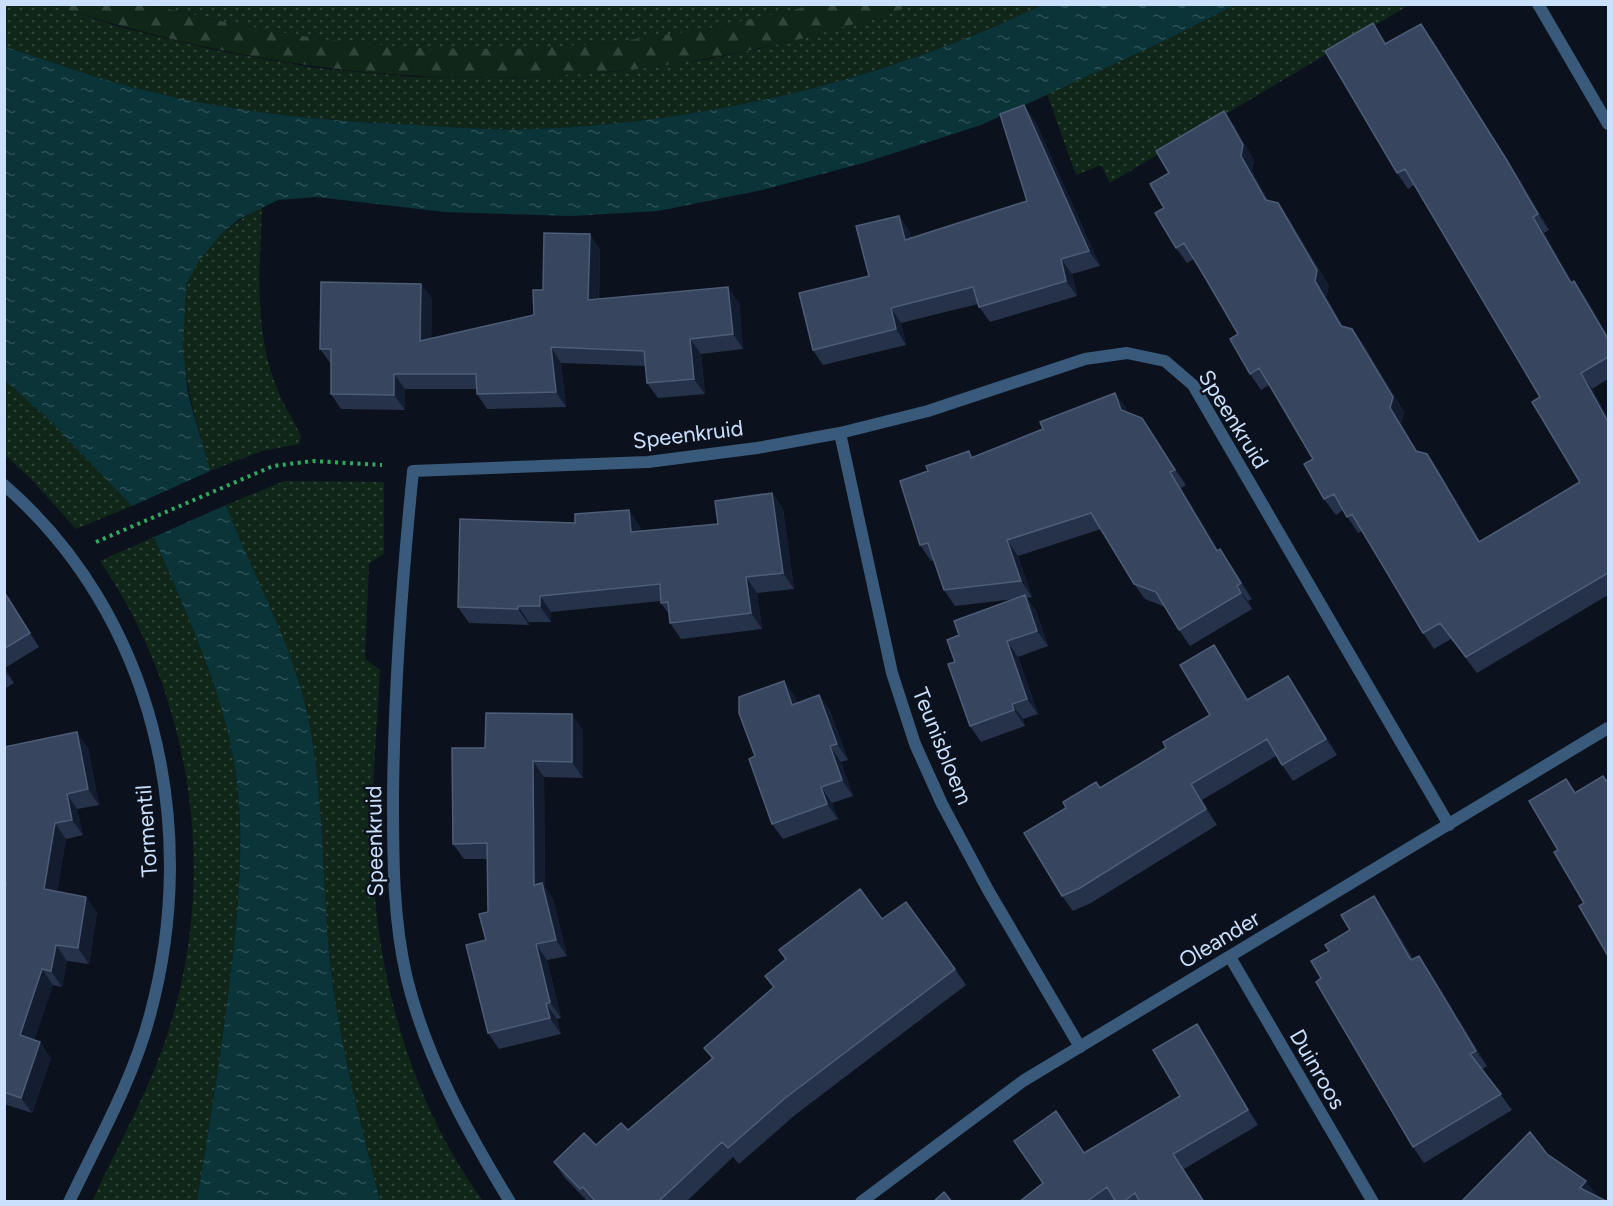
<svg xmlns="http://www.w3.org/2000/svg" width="1613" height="1206" font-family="Figtree,sans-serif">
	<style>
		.grass { fill: url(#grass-dots) }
		.forest { fill: url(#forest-firs) }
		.water { fill: url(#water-ripples) }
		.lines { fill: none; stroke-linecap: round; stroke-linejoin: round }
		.path { stroke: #31aa61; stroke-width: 4; stroke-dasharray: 3 4.5; stroke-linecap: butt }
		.street { stroke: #395a7a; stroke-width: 12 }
		.wall { fill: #25324a }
		.shaded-wall { fill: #141d30 }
		.building { fill: #37455e; stroke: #4e5d77; stroke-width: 1.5 }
		.labels { text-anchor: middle; stroke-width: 5; stroke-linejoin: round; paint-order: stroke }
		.street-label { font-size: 22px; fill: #cae0fd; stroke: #0c121d }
	</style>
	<defs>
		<pattern id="grass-dots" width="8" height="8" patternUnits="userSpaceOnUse" patternTransform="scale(1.5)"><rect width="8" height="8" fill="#102619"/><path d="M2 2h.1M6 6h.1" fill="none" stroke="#31453b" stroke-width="1.8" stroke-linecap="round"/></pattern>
		<pattern id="forest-firs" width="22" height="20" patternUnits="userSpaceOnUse" patternTransform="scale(1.5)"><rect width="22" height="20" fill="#102619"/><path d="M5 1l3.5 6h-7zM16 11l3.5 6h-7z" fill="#31453b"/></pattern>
		<pattern id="water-ripples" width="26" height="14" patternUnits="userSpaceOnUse" patternTransform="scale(1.5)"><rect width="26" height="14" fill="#0a3438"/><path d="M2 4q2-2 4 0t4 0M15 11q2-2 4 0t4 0" fill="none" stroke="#2c5156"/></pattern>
	</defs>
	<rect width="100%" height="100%" fill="#0c121d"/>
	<path class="grass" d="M4,5H53L123,28L219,51L316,68L414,77L513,78L612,72L710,59L789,42L914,5H1042C886,80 710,122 536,129C490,131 443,126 397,124C313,120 229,111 148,91C99,80 52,61 5,47Z
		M151,5H815C655,48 484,61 320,39C263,31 207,18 151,5Z
		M1235,5H1409L1110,183L1101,165L1076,175L1047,94L1164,41Z
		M262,207C260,268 253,333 278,391C284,406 294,421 301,436L299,444L262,451L210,471C195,417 171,340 186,284C196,250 232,222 262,207Z
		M5,380L48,419L132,506L76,529L33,481L5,455Z
		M284,481L384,482V554L369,563L365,659L380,670C377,736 369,804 373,870C379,986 414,1107 483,1201H380C360,1119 337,1037 329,952C322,875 324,798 309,722C294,645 253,578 226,505Z
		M154,537C185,612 223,688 235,768C245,833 239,899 232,963C223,1043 210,1122 197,1201L92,1202C119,1143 153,1084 171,1023C218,869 191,693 100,561Z"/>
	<path class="forest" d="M53,5H151L225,22L320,39L416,48L513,49L609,43L705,29L815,5H914C626,104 341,100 53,5Z"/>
	<path class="water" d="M1042,5H1235L1164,41L981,125L863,163L762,190L658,211L571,216L445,212L317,197L278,200L239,219L221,234L199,261L186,284L183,348L188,394L210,471L132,506L48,419L5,380V47C52,61 99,80 148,91C229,111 313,120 397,124C443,126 490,131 536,129C710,122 886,80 1042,5Z
		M226,505C253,577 294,645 309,722C324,798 322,875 329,952C337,1037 360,1119 380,1201H197C210,1122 223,1043 232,963C239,899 245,833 235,768C223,688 185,612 154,537Z"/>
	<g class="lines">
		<path class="path" d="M96,542L273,466L313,461L382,465"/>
		<path class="street" d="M1538,4L1608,124
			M840,433L892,673L915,744L942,804L988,890L1080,1047
			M4,485C155,616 201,827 150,1015C133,1080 98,1141 69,1202
			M1230,957L1373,1202
			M510,1202C467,1131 427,1060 407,979C393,920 393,859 393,798C394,689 402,580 413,471L648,462L757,448L840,433L928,411L1085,359L1127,353L1165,361L1193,385L1449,825
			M861,1202L1023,1081L1608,728"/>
	</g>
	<path class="wall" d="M1373,23L1387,44L1432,39L1517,175L1549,230L1544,233L1572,282L1574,281L1585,297L1608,336V379L1592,389L1608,418V595L1477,673L1451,639L1434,649L1423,633L1362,531L1358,533L1343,510L1336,515L1324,499L1313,459L1269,385L1261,390L1250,374L1238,334L1194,259L1187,263L1176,248L1164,208L1169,173L1224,111L1235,127L1254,161L1252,171L1268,201L1289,219L1329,286L1326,297L1343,326L1363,344L1404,412L1401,424L1417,452L1427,454L1438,470L1480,541L1580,482L1540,397L1414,185L1408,189L1397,173Z
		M1035,121L1100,266L1072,274L1077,296L990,322L979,307L978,304L901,323L906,345L823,365L813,350L869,276L899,216L909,231L911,238L1027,201Z
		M600,249L599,299L739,302L743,349L701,354L705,394L658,398L647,383L645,366L561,363L566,407L487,409L477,394V389H405V410L341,409L331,394V364L320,349L421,284L432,299L431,339L534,315L543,290Z
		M1115,393L1126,408L1127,412L1142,418L1153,434L1186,485L1181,488L1218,550L1231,565L1252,599L1248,601L1252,609L1190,646L1179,630L1165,607L1145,599L1134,584L1101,529L1018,556L1032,597L1027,598L1036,611L1048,646L1018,657L1038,714L1023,719L1025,726L981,742L970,726L955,662L959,635L1015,599L955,606L944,590L934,560L931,561L920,545L928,471L969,451L973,457L1043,429Z
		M772,493L783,509L794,589L757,593L762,629L681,639L670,623L669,614L661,603V601L551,612V622H529V625L469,623L458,607L640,526L641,531L718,524Z
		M4,591L39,647L5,668L14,683L4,689Z
		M1214,645L1225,661L1248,700L1299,692L1337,755L1293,781L1276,756L1202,800L1217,825L1091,903L1073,911L1062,896L1100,788L1166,748L1210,715Z
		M784,681L795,697L797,703L819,695L830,711L848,760L841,762L853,796L832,803L838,819L783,839L772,824L755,756Z
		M583,730V778L544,777L545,887L553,899L567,956L547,960L561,1018L557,1019L561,1034L499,1049L488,1033L486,940L488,912L487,859H464L453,844L485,748Z
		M88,748L99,805L77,809L83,835L66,839L57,891L97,912L89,964L67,961L62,987L53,985L34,1040L51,1058L32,1113L4,1104V895Z
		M1385,912L1413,959L1430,972L1487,1066L1482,1069L1512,1110L1424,1163L1413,1147L1321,978L1329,951Z
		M882,919L955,969L966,985L795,1115L739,1164L733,1157L686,1202H588L565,1178L554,1162L596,1145L628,1130L712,1059L704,1048L774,988L765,976L786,960L779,950Z
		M1207,1039L1258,1125L1184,1169L1205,1202H1019L1084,1153L1180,1096Z"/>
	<path class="shaded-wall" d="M1373,23L1384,39L1396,60L1385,44Z
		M1421,24L1432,39L1517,175L1549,230L1538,214Z
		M1024,105L1035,121L1100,266L1089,251Z
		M1224,111L1235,127L1254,161L1252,171L1277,216L1266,200L1241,156Z
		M1278,203L1289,219L1329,286L1326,297L1352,341L1341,326L1315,281Z
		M899,216L909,231L915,256L905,240Z
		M1533,217L1544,233L1582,299L1571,283Z
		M590,234L600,249L598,315L588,300Z
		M1061,259L1072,274L1077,296L1066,281Z
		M1574,281L1585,297L1608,336V339Z
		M421,284L432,299L431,356L420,341Z
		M728,287L739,302L743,349L733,334Z
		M891,308L901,323L906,345L896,329Z
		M1352,329L1363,344L1404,412L1401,424L1427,467L1416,451L1390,408Z
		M690,339L701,354L705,394L694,379Z
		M551,347L561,363L566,407L556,392Z
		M1581,373L1592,389L1608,418V422Z
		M394,374L405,389V410L394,395Z
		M1115,393L1126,408L1132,425L1121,410Z
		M1142,418L1153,434L1186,485L1175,470Z
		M1427,454L1438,470L1490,558L1479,542Z
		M1170,472L1181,488L1228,566L1217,551Z
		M772,493L783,509L794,589L783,573Z
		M629,510L640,526L642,548L631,532Z
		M1007,540L1018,556L1032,597L1021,581Z
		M1220,549L1231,565L1252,599L1241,583Z
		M746,577L757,593L762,629L751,613Z
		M1237,586L1248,601L1252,609L1241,593Z
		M4,591L9,597L39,647L30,633Z
		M1025,595L1036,611L1048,646L1037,631Z
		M540,596L551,612V622L540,606Z
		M518,606L529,622V625L518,609Z
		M1007,641L1018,657L1038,714L1027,699Z
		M1214,645L1225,661L1258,716L1247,700Z
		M4,667L5,668L14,683L4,670Z
		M1288,676L1299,692L1337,755L1326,739Z
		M784,681L795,697L803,721L792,705Z
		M819,695L830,711L848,760L837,744Z
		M1012,704L1023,719L1025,726L1014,710Z
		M572,714L583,730V778L572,762Z
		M77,732L88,748L99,805L88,789Z
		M830,746L841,762L853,796L842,780Z
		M533,761L544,777L545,887L553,899L567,956L556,940L534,885Z
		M1191,784L1202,800L1217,825L1206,809Z
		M821,787L832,803L838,819L827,804Z
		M67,794L77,809L83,835L72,820Z
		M55,823L66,839L55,904L44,889Z
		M1374,896L1385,912L1422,976L1411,960Z
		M86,897L97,912L89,964L78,948Z
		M536,944L547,960L561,1018L550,1002Z
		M56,945L67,961L62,987L51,971Z
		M1419,956L1430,972L1487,1066L1476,1051Z
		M42,969L53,985L31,1051L20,1035Z
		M546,1004L557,1019L561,1034L550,1018Z
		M1197,1024L1207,1039L1258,1125L1248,1110Z
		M40,1042L51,1058L32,1113L21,1098Z
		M1586,1181L1597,1196L1580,1188Z"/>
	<path class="building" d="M1373,23L1385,44L1421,24L1506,159L1538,214L1533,217L1571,283L1574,281L1608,339V357L1581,373L1608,422V573L1466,657L1440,623L1423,633L1352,514L1347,517L1334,494L1324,499L1304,464L1313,459L1273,391L1259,368L1250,374L1230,339L1238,334L1206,279L1184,243L1176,248L1155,213L1164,208L1150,184L1169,173L1156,151L1224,111L1243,145L1241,156L1266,200L1278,203L1317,270L1315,281L1341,326L1352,329L1393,397L1390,408L1416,451L1427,454L1479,542L1580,482L1532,402L1540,397L1405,169L1397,173L1325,51Z
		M1024,105L1089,251L1061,259L1066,281L979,307L973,287L891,308L896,329L813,350L799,293L869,276L856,226L899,216L905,240L1027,201L1000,114Z
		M544,233L590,234L588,300L728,287L733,334L690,339L694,379L647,383L644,351L551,347L556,392L477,394L476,374H394V395L331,394V349H320L321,282L421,284L420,341L534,315L533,290H543Z
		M1115,393L1121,410L1142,418L1175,470L1170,472L1217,551L1220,549L1241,583L1237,586L1241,593L1179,630L1156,592L1134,584L1091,513L1007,540L1021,581L944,590L928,543L920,545L900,481L928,471L926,466L969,451L971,458L1043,429L1040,422Z
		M772,493L783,573L746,577L751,613L670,623L668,602L661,603L660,584L540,596V606H518V609L458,607L460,519L575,523V514L629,510L631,532L718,524L715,501Z
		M4,592L30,633L4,649Z
		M1025,595L1037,631L1007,641L1027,699L1012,704L1014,710L970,726L948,664L955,662L947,640L959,635L954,621Z
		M1214,645L1247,700L1288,676L1326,739L1282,765L1267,739L1191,784L1206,809L1080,888L1062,896L1024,833L1066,808L1063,802L1096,782L1100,788L1166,748L1163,742L1210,715L1180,665Z
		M784,681L792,705L819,695L837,744L830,746L842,780L821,787L827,804L772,824L749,759L755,756L739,713V697Z
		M486,713L572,714V762L533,761L534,885L542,883L556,940L536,944L550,1002L546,1004L550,1018L488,1033L466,945L486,940L479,914L488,912L487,843L453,844L452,748H485Z
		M77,732L88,789L67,794L72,820L55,823L44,889L86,897L78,948L56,945L51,971L42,969L20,1035L40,1042L21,1098L4,1092V895L6,884L4,875V747Z
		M1603,776L1606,781L1608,779V956L1579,906L1584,903L1554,852L1558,850L1529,801L1566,779L1575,793Z
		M860,889L882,919L906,902L955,969L784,1099L728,1148L722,1142L660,1200L661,1202H596L583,1187L580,1189L554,1162L584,1133L596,1145L621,1123L628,1130L713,1058L704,1048L774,987L765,976L786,959L779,950Z
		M1374,896L1411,960L1419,956L1476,1051L1470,1054L1501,1094L1413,1147L1316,982L1321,978L1311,961L1329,951L1325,945L1350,930L1341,915Z
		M1197,1024L1248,1110L1173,1154L1204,1202H1140L1135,1193L1123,1202H1116L1107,1187L1086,1202H1019L1043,1183L1014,1141L1056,1111L1084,1153L1180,1096L1153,1050Z
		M1530,1132L1547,1154L1586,1181L1580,1188L1608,1202H1461Z
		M944,1192L952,1202H933Z"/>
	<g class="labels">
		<g class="street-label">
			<text transform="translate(1234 419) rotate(58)" y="8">Speenkruid</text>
			<text transform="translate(688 434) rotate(-7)" y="8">Speenkruid</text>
			<text transform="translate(943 746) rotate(68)" y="8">Teunisbloem</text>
			<text transform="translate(146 831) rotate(-94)" y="8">Tormentil</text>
			<text transform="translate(374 841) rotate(-91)" y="8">Speenkruid</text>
			<text transform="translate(1219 939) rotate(-31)" y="8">Oleander</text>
			<text transform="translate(1318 1069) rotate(60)" y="8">Duinroos</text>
		</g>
	</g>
	<rect width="1613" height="1206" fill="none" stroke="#cae0fd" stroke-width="12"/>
</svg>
